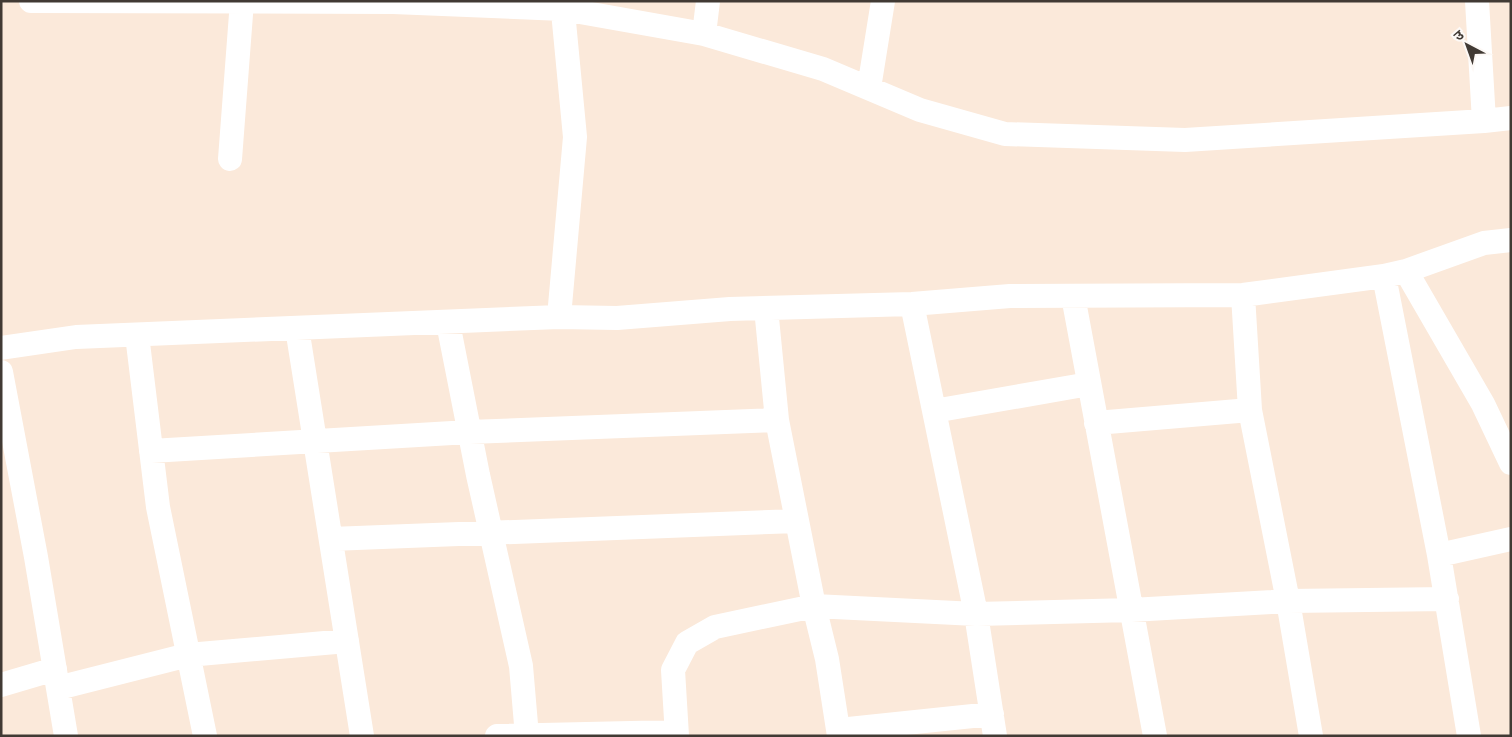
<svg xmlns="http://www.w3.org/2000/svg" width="1512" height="737" font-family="Cabin,'Noto Sans Devanagari',sans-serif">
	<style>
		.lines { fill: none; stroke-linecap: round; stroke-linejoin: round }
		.minor { stroke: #fff; stroke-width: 24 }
	</style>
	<rect width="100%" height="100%" fill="#fbe9da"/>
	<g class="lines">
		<path class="minor" d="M31,1L393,2L563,9L704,34L823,69L920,110L1005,134L1185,140L1484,121L1511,118
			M1477,1L1484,121
			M704,34L708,1
			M869,88L883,1
			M230,159L242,1
			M1511,240L1484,243L1406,271L1483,404L1511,463
			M1406,271L1384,276L1439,555L1469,736
			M1243,295L1250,410L1288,601L1311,736
			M1073,296L1155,736
			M912,304L976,614L995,736
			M559,317L575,137L562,1
			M448,323L478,475L521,666L527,736
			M297,328L362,736
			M137,335L158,507L205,736
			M1,348L76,337L559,317L617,318L730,309L912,304L1010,296L1243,295L1384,276
			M1,372L36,557L66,736
			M934,411L1089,384
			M1096,423L1250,410
			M151,451L469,432L777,420
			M331,539L797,521
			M1439,555L1511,539
			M1,685L55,669
			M58,688L188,655L347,641
			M839,730L992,714
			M497,736L676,732
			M677,736L673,670L687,643L715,627L814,606L777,420L766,308
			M839,736L827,659L814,606L976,614L1131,610L1288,601L1447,599"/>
	</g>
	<rect width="1512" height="737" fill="none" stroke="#413a34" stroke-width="5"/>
	<g transform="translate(1467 45) rotate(319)" stroke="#fdf9f6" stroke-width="4" paint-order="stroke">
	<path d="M0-4L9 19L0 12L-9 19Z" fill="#413a34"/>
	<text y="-8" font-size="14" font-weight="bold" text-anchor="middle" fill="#413a34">उ</text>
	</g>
</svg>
